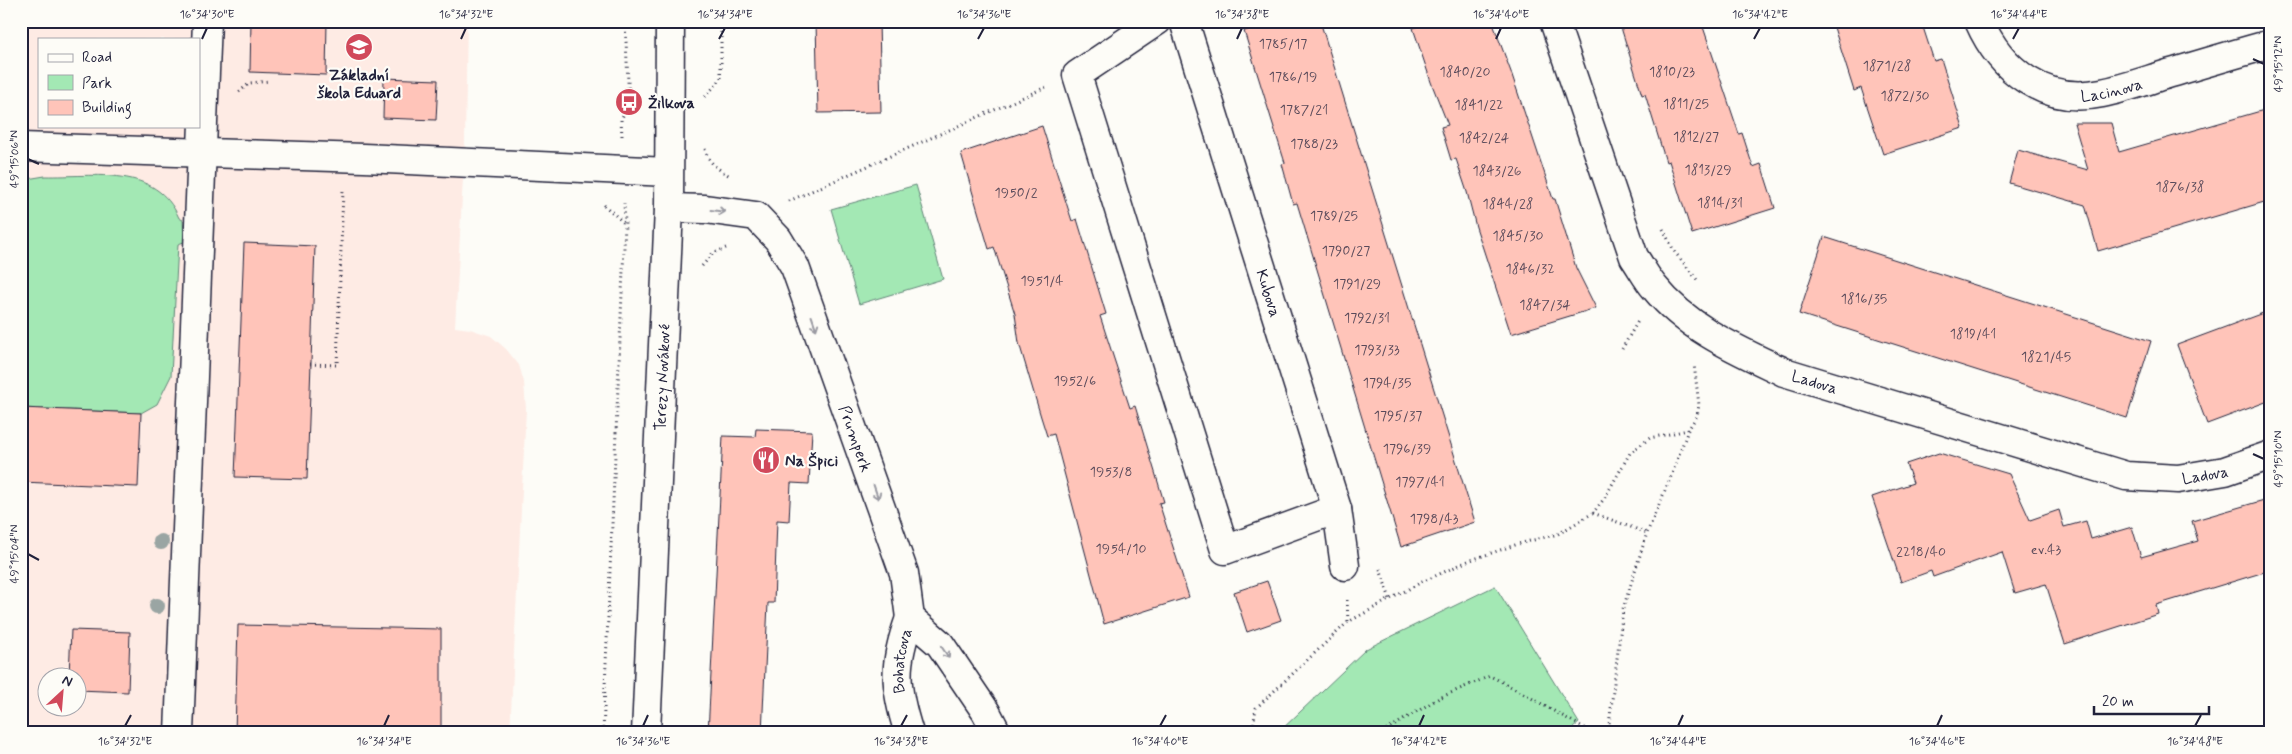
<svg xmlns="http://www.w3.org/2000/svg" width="2292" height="754" font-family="Mynerve,sans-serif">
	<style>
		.built { fill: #feebe4; fill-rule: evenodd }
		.green { fill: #a3e8b4; stroke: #628578 }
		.building { fill: #ffc4b9; stroke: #22223b }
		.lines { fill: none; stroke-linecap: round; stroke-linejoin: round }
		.minor-casing { stroke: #22223b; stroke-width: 31 }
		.path { stroke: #22223b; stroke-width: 3; stroke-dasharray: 1 4; stroke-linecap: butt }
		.minor { stroke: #fdfcf7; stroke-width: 28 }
		.tree { fill: #9aa5a3 }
		.oneway { stroke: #9a9aa2 }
		.ticks { fill: none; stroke: #22223b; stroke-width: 2 }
		.labels { text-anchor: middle; stroke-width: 4.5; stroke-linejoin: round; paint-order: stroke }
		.number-label { font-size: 14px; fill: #594a5a }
		.poi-label { font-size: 16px; font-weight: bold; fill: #22223b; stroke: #fdfcf7; text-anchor: start }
		.street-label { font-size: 16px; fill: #22223b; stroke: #fdfcf7 }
		.neatline { fill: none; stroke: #22223b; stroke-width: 2 }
		.ticks-label { font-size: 12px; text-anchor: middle; fill: #22223b }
	</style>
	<rect width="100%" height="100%" fill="#fdfcf7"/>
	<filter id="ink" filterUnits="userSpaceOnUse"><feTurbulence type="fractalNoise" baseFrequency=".02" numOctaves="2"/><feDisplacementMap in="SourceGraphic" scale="10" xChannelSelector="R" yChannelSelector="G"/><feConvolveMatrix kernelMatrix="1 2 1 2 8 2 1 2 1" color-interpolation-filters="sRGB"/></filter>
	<g filter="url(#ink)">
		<path class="built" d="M21,21H467L465,141L455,327L470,329L491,336L506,349L519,365L524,382L526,409L510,733H21ZM39,39H199V126H39ZM48,676H78V706H48Z"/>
		<path class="green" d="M45,176C95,177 156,164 179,218L183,220L184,242L178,244L171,376L157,404L141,413L21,408V180Z
			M916,185L943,279L859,304L831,209Z
			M1495,586L1579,723L1567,733H1278L1366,649Z"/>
		<path class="building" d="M251,21H327L326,75L250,72Z
			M816,21H879L881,112L818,113Z
			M1245,21H1320L1475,522L1401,547L1297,203L1293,204L1282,164L1285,163L1244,31L1248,30Z
			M1433,21H1492L1511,72L1553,199H1555L1576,268L1596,308L1511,334L1476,227L1467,192L1456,159L1451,160L1441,127L1448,125L1431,82L1413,28Z
			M1619,21H1701L1739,134L1742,133L1753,167L1761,164L1775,208L1692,234L1669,161L1666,162L1645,94L1642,95Z
			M1832,21H1921L1934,61L1941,59L1963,128L1883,154L1861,88L1854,91Z
			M384,78L438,80L436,120L383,118Z
			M2271,108V200L2098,251L2085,205L2009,183L2018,150L2088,170L2074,123H2111L2119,152Z
			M1042,126L1072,221L1077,219L1106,314L1100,316L1130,408L1135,406L1164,502L1159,503L1189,597L1104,624L1054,434L1047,436L1041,417L1019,343L1015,314L994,247L989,249L961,153Z
			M1824,237L2151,341L2127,418L1799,314Z
			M244,243L315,246L307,479L235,477Z
			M2271,310V400L2207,424L2177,345Z
			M21,408L141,413L138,487L21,482Z
			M756,429L812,431L809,484L791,483L789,521L777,520L774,603H768L762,733H708L723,436L755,437Z
			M1939,453L2009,474L2030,520L2059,510L2064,527L2086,521L2091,539L2132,527L2141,557L2198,541L2192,521L2271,498V570L2156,605L2158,614L2065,644L2046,584L2015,593L2002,552L1933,577L1931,571L1901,582L1872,497L1913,483L1906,464Z
			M1267,581L1281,620L1247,632L1234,592Z
			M238,625L441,629V733H235Z
			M71,630L130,632L128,692L78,690V676H69Z"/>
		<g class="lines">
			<g class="minor-casing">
				<g id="minor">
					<path d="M1157,21L1077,75L1225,550L1337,509"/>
					<path id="s1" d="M1184,21L1337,509L1345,566"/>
					<path id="s2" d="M1554,21L1634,257C1641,267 1647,279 1655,288C1688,329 1738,350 1784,372L2126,476L2178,479L2225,471L2271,455"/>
					<path id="s3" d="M1979,21C2001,71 2045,105 2102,93C2122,89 2142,82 2161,76C2198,65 2234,54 2271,44"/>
					<path d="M21,147L364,158L668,172"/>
					<path id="s4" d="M669,208L705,209L756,216L778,239L795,267L904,573L910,618L940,644L986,712L997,733"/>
					<path d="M179,733L207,21"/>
					<path id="s5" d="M646,733L669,208L670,21"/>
					<path id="s6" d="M909,733C894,686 893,664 910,618"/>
				</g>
			</g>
			<path class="path" d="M239,92L250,83L270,81
				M705,97L721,79V21
				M622,136L621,120L629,102L625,21
				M705,149C709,164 718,169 730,176
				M789,201L1046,87
				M604,205L625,224
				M1663,229L1674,251L1698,281
				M702,266L713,253L726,248
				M1622,349L1638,321
				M310,364L337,365L343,191
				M1593,513L1647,533
				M1380,569L1390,599
				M1347,600L1348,622
				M603,733L625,224L624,203
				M1252,733L1256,708L1348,622L1420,583L1468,561L1518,544L1558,534L1593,513L1604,499L1630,453L1650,438L1688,430
				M1382,733L1439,698L1490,676C1526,693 1559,716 1595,733
				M1608,733L1623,609L1647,533L1672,474L1688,430L1697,416L1699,405L1694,364"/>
			<use href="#minor" class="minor"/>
		</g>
		<g class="tree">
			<circle cx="161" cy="542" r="8"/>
			<circle cx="157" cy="606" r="8"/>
		</g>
		<defs><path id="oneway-shaft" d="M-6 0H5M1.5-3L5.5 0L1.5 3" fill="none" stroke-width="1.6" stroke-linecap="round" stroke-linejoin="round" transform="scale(1.25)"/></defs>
		<g class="oneway">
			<use href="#oneway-shaft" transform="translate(718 211) rotate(7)"/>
			<use href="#oneway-shaft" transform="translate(814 323) rotate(71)"/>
			<use href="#oneway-shaft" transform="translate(876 492) rotate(71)"/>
			<use href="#oneway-shaft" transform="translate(945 652) rotate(56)"/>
		</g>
	</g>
	<path class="ticks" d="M202,39L207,28M461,39L466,28M719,39L725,28M978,39L984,28M1237,39L1242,28M1496,39L1501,28M1754,39L1760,28M2013,39L2019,28M2253,59L2264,64M28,159L39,164M2253,454L2264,459M28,554L39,560M125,726L131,715M384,726L389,715M643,726L648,715M901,726L907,715M1160,726L1166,715M1419,726L1424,715M1678,726L1683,715M1937,726L1942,715M2195,726L2201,715"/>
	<defs>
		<g id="school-disc" transform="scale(1.4375)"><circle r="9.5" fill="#d1495b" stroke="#fdfcf7"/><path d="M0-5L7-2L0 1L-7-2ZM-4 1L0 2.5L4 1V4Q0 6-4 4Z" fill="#fff"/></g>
		<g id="bus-disc" transform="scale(1.4375)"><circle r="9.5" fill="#d1495b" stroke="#fdfcf7"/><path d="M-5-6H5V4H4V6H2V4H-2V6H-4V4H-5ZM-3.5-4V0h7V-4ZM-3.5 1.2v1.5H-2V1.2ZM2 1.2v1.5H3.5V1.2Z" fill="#fff"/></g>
		<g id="restaurant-disc" transform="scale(1.4375)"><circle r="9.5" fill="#d1495b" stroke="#fdfcf7"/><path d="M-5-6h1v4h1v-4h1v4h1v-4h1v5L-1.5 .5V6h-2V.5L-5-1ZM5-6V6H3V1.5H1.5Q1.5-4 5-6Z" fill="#fff"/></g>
	</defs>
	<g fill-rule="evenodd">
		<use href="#school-disc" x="359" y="47"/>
		<use href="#bus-disc" x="629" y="102"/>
		<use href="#restaurant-disc" x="766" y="460"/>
	</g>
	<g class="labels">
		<g class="number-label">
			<text x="1283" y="48">1785/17</text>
			<text x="1887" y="70">1871/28</text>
			<text x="1465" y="76">1840/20</text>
			<text x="1672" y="76">1810/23</text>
			<text x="1293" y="81">1786/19</text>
			<text x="1905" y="100">1872/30</text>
			<text x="1686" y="108">1811/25</text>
			<text x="1479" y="109">1841/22</text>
			<text x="1304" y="114">1787/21</text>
			<text x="1696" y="141">1812/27</text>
			<text x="1484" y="142">1842/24</text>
			<text x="1314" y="148">1788/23</text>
			<text x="1708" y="174">1813/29</text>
			<text x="1497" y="175">1843/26</text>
			<text x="2180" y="191">1876/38</text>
			<text x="1016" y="197">1950/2</text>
			<text x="1720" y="207">1814/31</text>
			<text x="1508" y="208">1844/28</text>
			<text x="1334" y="220">1789/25</text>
			<text x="1518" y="240">1845/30</text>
			<text x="1346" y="255">1790/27</text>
			<text x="1530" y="273">1846/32</text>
			<text x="1042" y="285">1951/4</text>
			<text x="1357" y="288">1791/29</text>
			<text x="1864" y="303">1816/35</text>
			<text x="1545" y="309">1847/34</text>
			<text x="1367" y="322">1792/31</text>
			<text x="1973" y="338">1819/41</text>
			<text x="1377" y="354">1793/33</text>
			<text x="2046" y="361">1821/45</text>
			<text x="1075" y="385">1952/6</text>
			<text x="1387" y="387">1794/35</text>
			<text x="1398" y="420">1795/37</text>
			<text x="1407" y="453">1796/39</text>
			<text x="1111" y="476">1953/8</text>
			<text x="1420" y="486">1797/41</text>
			<text x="1434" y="523">1798/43</text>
			<text x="1121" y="553">1954/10</text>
			<text x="2046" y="554">ev.43</text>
			<text x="1921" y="556">2218/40</text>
		</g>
		<g class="poi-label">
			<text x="359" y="80" text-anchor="middle">Základní<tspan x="359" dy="18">škola Eduard</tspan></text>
			<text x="648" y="108">Žilkova</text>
			<text x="785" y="466">Na Špici</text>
		</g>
		<g class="street-label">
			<text dy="6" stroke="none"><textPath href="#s3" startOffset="165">Lacinova</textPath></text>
			<text dy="6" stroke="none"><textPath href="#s1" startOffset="285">Kubova</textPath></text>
			<text dy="6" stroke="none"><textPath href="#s5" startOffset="356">Terezy Novákové</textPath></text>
			<text dy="6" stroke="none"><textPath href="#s2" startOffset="474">Ladova</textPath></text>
			<text dy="6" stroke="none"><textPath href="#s4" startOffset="334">Prumperk</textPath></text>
			<text dy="6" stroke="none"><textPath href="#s2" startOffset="879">Ladova</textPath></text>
			<text dy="6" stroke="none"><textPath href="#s6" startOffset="74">Bohatcova</textPath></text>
		</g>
	</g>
	<rect width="2292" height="754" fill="none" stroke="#fdfcf7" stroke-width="55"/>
	<rect x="38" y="38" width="162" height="90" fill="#fdfcf7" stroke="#a5a5ac"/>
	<rect x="48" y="54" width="25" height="8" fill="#fdfcf7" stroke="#a5a5ac"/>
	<text x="82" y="62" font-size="15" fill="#22223b">Road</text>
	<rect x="48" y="75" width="25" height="15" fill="#a3e8b4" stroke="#a5a5ac"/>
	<text x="82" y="88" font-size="15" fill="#22223b">Park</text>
	<rect x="48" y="100" width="25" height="15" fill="#ffc4b9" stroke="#a5a5ac"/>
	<text x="82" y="112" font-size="15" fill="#22223b">Building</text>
	<g transform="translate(62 692) rotate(26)"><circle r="24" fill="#fdfcf7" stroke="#a5a5ac"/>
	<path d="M0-4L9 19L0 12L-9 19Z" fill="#d1495b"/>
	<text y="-8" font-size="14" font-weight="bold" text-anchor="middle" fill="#22223b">N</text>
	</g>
	<path d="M2094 706v8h115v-8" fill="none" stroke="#22223b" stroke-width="2.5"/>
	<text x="2102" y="706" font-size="15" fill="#22223b" stroke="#fdfcf7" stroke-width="4" paint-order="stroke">20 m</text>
	<rect x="28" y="28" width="2236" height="698" class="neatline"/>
	<g class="ticks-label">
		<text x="207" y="18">16°34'30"E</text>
		<text x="466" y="18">16°34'32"E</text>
		<text x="725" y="18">16°34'34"E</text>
		<text x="984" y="18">16°34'36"E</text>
		<text x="1242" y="18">16°34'38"E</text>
		<text x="1501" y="18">16°34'40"E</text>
		<text x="1760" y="18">16°34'42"E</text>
		<text x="2019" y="18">16°34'44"E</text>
		<text transform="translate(2278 64) rotate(-90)" y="4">49°15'12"N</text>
		<text transform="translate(14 159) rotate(-90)" y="4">49°15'06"N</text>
		<text transform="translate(2278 459) rotate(-90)" y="4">49°15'10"N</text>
		<text transform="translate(14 554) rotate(-90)" y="4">49°15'04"N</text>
		<text x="125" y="745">16°34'32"E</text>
		<text x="384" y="745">16°34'34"E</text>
		<text x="643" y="745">16°34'36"E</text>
		<text x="901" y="745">16°34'38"E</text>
		<text x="1160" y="745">16°34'40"E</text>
		<text x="1419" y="745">16°34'42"E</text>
		<text x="1678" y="745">16°34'44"E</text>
		<text x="1937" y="745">16°34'46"E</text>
		<text x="2195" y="745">16°34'48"E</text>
	</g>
</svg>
